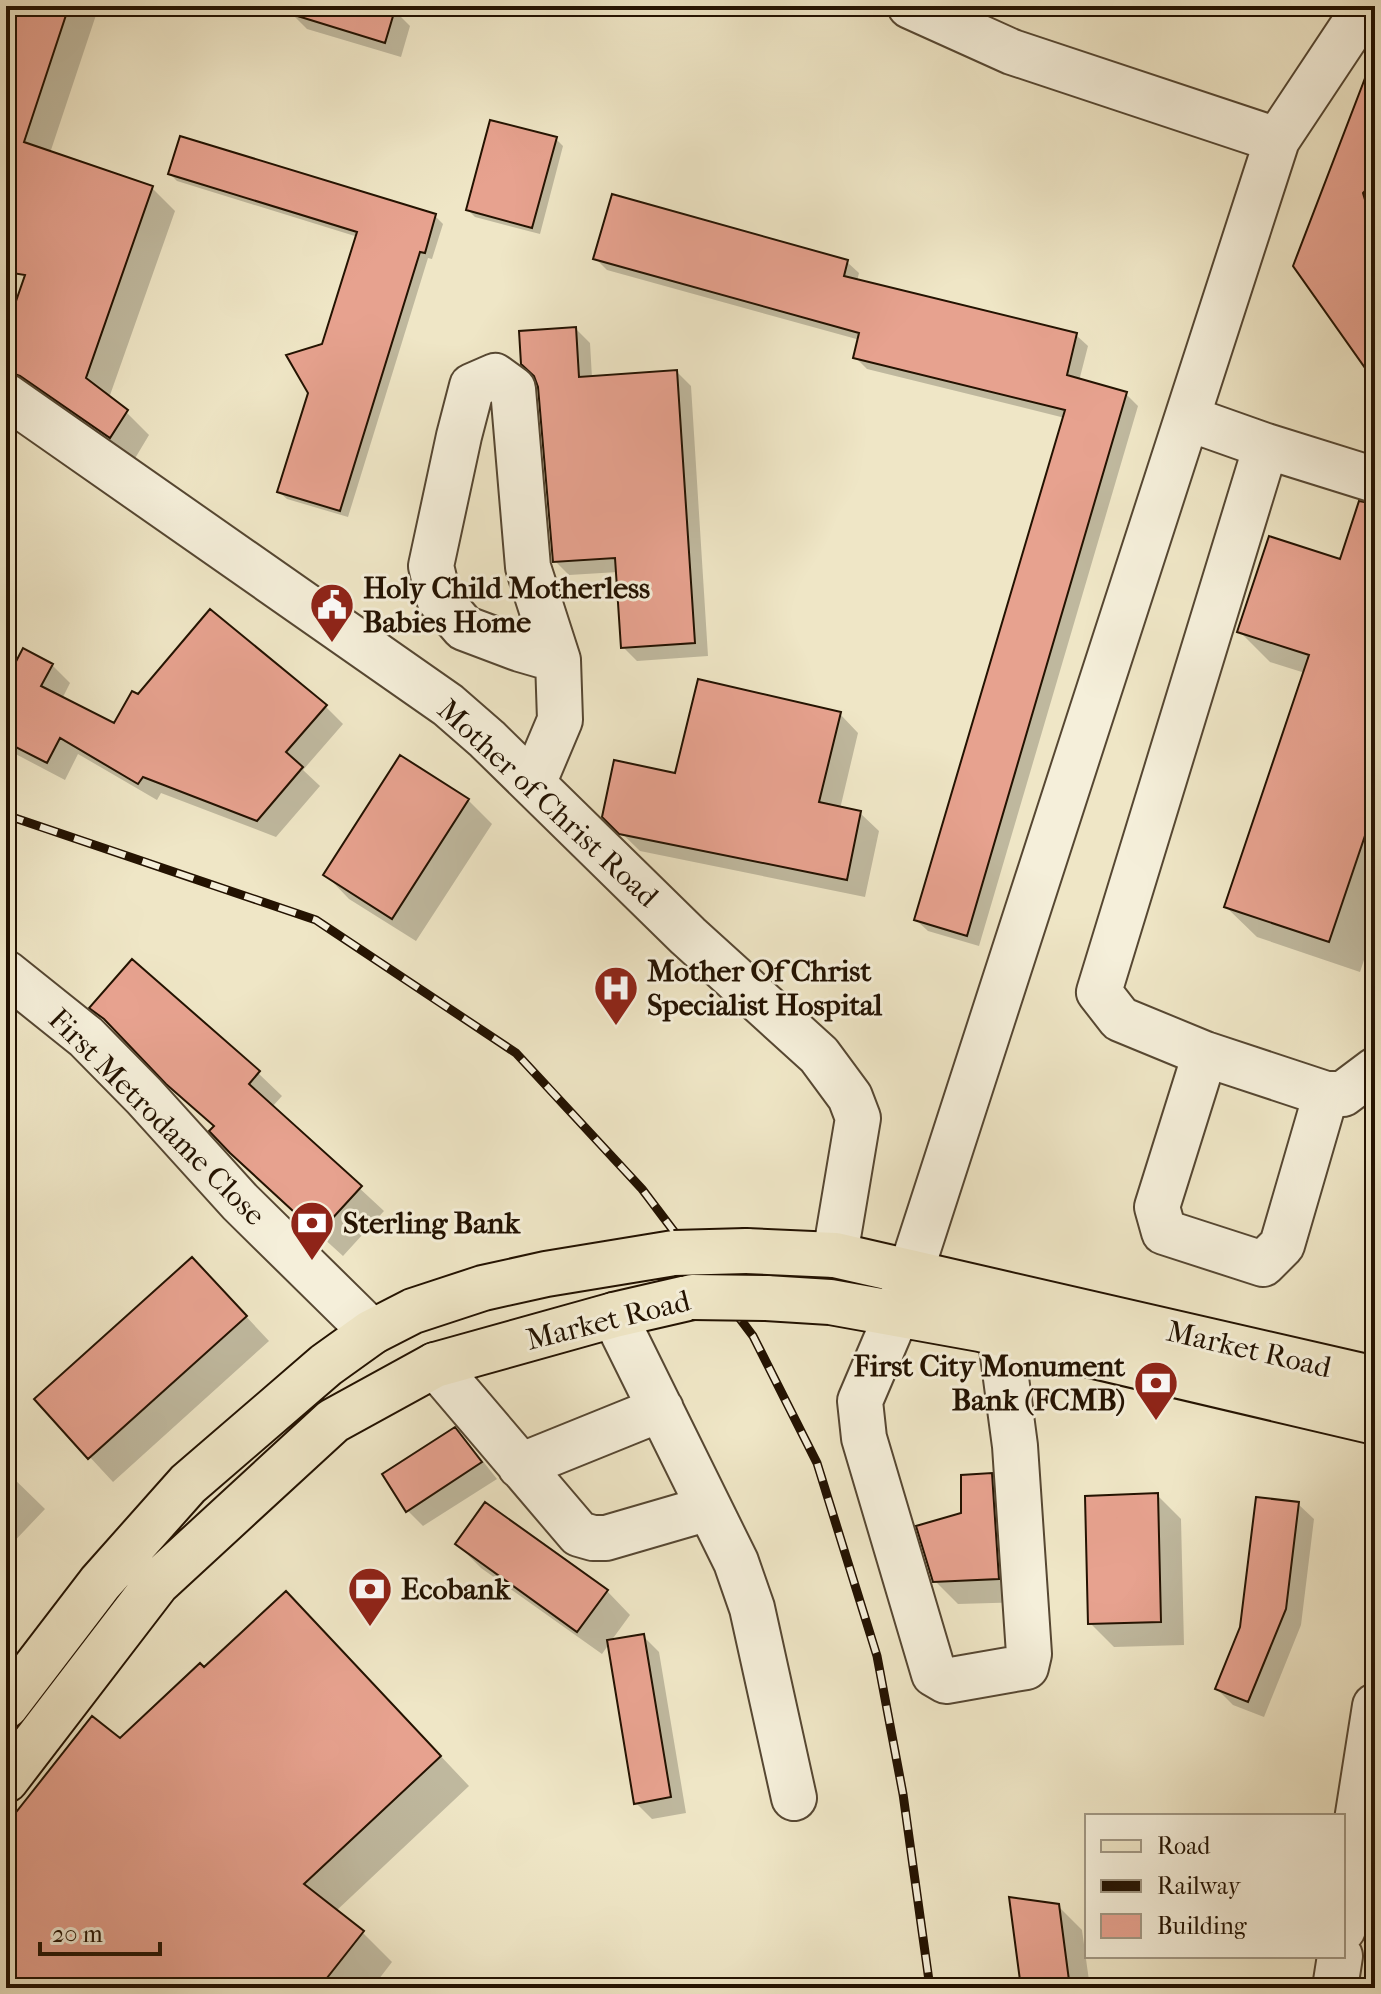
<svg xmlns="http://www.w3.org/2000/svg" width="1381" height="1994" font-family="'IM FELL French Canon',serif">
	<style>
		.shadow { fill: #0003 }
		.building { fill: #e7a28f; stroke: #231201; stroke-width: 2 }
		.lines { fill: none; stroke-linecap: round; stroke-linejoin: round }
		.minor-casing { stroke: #564732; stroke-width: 48 }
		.major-casing { stroke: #231201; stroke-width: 48 }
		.minor { stroke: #f5efda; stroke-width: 44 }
		.major { stroke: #efe6c6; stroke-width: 44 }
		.rail-casing { stroke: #231201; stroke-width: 9 }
		.rail { stroke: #f5efda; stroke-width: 6; stroke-dasharray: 18; stroke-linecap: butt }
		.major-bridge-casing { stroke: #231201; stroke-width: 48; stroke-linecap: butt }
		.major-bridge { stroke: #efe6c6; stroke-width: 44 }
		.labels { text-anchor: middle; stroke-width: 6; stroke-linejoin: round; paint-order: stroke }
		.poi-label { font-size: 30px; font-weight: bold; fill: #231201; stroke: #f5efda; text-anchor: start }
		.street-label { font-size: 30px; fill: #231201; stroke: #f5efda }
	</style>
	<rect width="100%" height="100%" fill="#efe6c6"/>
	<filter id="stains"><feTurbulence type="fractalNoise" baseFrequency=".0025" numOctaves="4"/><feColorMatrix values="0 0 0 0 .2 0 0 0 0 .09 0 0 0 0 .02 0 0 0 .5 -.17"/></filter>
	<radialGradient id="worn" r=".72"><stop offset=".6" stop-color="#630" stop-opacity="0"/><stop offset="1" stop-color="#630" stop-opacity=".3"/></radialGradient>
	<path class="shadow" d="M6,6H99L50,153L152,188L175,211L109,398L126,412L149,435L134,460L6,396V336L41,237L6,226Z
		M293,6H381L394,10L410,26L401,57L307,29L291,13Z
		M1375,59V378L1295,266Z
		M556,139L563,146L540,234L475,217L468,210Z
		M170,174L435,216L443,224L432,259L428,258L348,517L287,499L279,492L358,237L177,181Z
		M595,258L847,262L859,273L857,281L1076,335L1088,346L1079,381L1126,394L1138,406L979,946L928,931L916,920L1065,418L867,369L855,357L860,340L607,270Z
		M576,329L590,343L592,378L677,372L691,386L708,656L637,661L623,647L618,572L569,575L555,561Z
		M1375,506V927L1360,972L1257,937L1226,907L1305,673L1270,662L1239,631L1341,562Z
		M211,612L326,707L343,724L303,770L320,786L276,837L161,793L157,800L78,754L65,780L6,749V663L15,668L52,665L70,683L62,699L114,725Z
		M840,714L858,733L840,809L860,813L879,831L865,897L640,851L604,816Z
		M401,758L468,800L492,824L416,941L349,899L326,875Z
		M132,962L258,1073L282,1096L272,1107L384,1211L343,1256L256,1177L216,1127L92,1007Z
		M215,1283L269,1341L113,1482L37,1400Z
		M454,1429L470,1445L497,1479L423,1526L407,1510Z
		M6,1471L45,1509L6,1550Z
		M991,1475L1015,1499L1022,1602L958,1604L934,1580L963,1514Z
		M1157,1495L1181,1519L1184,1645L1114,1647L1090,1623Z
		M1298,1504L1314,1519L1301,1625L1264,1717L1233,1705L1217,1689Z
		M457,1544L607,1591L630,1615L611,1641L643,1636L659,1652L686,1813L652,1819L636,1803L609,1644L602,1654L481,1568Z
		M315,1623L469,1786L336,1911L363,1933L392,1962L372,1988H6V1828L120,1741L204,1670Z
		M1058,1906L1082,1930L1090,1988H1023Z"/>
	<path class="building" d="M6,6H69L24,142L153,186L86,378L128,410L110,438L20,376L6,371V330L25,275L6,272Z
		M292,6H396L385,43L291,14Z
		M1372,60H1375V180L1363,193L1375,234V382L1293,266Z
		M490,120L557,137L532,228L466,210Z
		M180,136L436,214L425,253L420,252L340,511L277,492L308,393L286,355L322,344L357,232L168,174Z
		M612,194L848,260L844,276L1077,333L1067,375L1127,392L967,936L914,920L1065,410L853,358L859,333L593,259Z
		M576,327L579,377L677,370L695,643L621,648L615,558L553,562L538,387L534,376L521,364L519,331Z
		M1359,501L1375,504V806L1329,942L1224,907L1309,655L1237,632L1269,536L1340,559Z
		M210,609L327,705L286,752L303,767L257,821L143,777L138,784L60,738L47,763L10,744L6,752V668L11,671L23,648L53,664L41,686L114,723L132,691L138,694Z
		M698,679L841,712L819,802L861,811L847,880L619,834L602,817L614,760L675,773Z
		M400,755L469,799L392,919L323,875Z
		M132,959L260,1071L249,1084L362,1186L318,1234L230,1153L209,1131L214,1126L166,1084L104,1019L89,1008Z
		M192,1257L247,1316L88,1459L34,1399Z
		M455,1427L482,1462L406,1512L382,1474Z
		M992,1473L999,1579L933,1582L916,1526L961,1513V1475Z
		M1158,1493L1161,1622L1088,1624L1085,1496Z
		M1256,1497L1299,1502L1286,1609L1248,1702L1215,1689L1240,1627Z
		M485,1502L608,1590L577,1632L455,1544Z
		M286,1591L441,1756L304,1884L364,1931L319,1988H6V1825L92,1716L120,1738L200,1663L204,1667Z
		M644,1634L671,1797L634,1804L607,1640Z
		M1009,1897L1059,1904L1070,1988H1021Z"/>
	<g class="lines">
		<g class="minor-casing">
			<path id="minor" d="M910,6L1012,52L1277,140
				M6,396L448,705L487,739L688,936L819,1055L850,1097L858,1118L835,1255
				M1187,418L1266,446L1375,480
				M1266,446L1099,992L1120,1019L1205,1054L1326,1094H1343L1375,1070
				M533,784L560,720L558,660L528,567L513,389L495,376L472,386L459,436L431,566L439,599L464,628L520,649L558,660
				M6,973L86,1037L144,1096L240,1202L372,1332
				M1205,1054L1157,1207L1164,1232L1263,1264L1282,1245L1326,1094
				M614,1315L736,1562L752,1608L794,1798
				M1000,1333L1015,1446L1029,1654L1026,1667L946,1681L934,1674L864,1438L860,1401L897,1314L1277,140L1366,6
				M435,1365L579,1534L593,1538H606L709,1508
				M520,1466L661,1409
				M1343,1929L1355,1833L1375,1706
				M1335,1988L1340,1956"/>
		</g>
		<g class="major-casing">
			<path id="major" d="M746,1251L835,1255L1375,1379
				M766,1298L830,1302L980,1329L1375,1422
				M6,1706L100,1583L188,1484L326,1365L372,1332L413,1311L483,1288L546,1274L674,1253
				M6,1780L157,1583L333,1421L435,1365L614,1315L692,1297"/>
		</g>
		<use href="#minor" class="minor"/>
		<use href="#major" class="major"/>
		<g class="rail-casing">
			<path id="rail" d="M6,815L316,920L516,1053L642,1189L753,1336L817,1463L877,1656L903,1794L930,1988"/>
		</g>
		<use href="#rail" class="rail"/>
		<g class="major-bridge-casing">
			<path id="major-bridge" d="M674,1253L746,1251
				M692,1297L766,1298"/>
		</g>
		<use href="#major-bridge" class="major-bridge"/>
	</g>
	<defs>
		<g id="civic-pin" transform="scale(2.3)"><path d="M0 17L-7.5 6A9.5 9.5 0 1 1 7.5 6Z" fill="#8f2418" stroke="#f5efda"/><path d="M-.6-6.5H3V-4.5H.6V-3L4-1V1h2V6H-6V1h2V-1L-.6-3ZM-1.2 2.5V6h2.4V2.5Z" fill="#fff"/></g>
		<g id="hospital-pin" transform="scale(2.3)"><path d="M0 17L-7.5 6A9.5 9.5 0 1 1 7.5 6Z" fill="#8f2418" stroke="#f5efda"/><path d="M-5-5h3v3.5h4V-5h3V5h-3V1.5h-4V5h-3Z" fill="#fff"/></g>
		<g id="bank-pin" transform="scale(2.3)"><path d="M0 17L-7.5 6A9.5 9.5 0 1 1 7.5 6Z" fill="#8f2418" stroke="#f5efda"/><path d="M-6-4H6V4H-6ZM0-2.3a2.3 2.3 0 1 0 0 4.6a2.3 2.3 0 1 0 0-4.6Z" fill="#fff"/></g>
	</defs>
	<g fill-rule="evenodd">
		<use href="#civic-pin" x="332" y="605"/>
		<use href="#hospital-pin" x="616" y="988"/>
		<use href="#bank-pin" x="312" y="1223"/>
		<use href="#bank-pin" x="1156" y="1383"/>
		<use href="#bank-pin" x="370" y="1589"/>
	</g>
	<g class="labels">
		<g class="poi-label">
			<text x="363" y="598">Holy Child Motherless<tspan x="363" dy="34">Babies Home</tspan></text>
			<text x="647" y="981">Mother Of Christ<tspan x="647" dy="34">Specialist Hospital</tspan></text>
			<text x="343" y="1233">Sterling Bank</text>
			<text x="1125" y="1376" text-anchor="end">First City Monument<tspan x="1125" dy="34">Bank (FCMB)</tspan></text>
			<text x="401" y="1599">Ecobank</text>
		</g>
		<g class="street-label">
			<text transform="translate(548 803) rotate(43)" y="10">Mother of Christ Road</text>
			<text transform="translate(157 1117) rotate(45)" y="10">First Metrodame Close</text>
			<text transform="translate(608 1320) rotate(-14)" y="10">Market Road</text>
			<text transform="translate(1249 1349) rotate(13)" y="10">Market Road</text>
		</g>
	</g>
	<rect width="1381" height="1994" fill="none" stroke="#efe6c6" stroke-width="32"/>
	<rect x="8" y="8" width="1365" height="1978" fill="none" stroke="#231201" stroke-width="4"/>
	<rect x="16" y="16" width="1349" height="1962" fill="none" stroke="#231201" stroke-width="2"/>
	<rect x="1085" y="1814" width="260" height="144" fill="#f5efda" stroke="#a19783" stroke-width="2"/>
	<rect x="1101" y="1840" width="40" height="12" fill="#efe6c6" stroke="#a19783" stroke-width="2"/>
	<text x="1157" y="1854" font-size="24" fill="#231201">Road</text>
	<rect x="1101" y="1880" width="40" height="12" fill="#231201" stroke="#a19783" stroke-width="2"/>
	<text x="1157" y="1894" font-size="24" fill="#231201">Railway</text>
	<rect x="1101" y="1914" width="40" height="24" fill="#e7a28f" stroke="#a19783" stroke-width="2"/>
	<text x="1157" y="1934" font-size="24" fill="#231201">Building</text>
	<path d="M40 1942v12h120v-12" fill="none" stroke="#231201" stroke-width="4"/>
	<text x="52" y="1942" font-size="24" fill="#231201" stroke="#f5efda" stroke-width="6" paint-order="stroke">20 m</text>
	<rect width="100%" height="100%" filter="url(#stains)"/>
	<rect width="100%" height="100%" fill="url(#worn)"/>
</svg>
